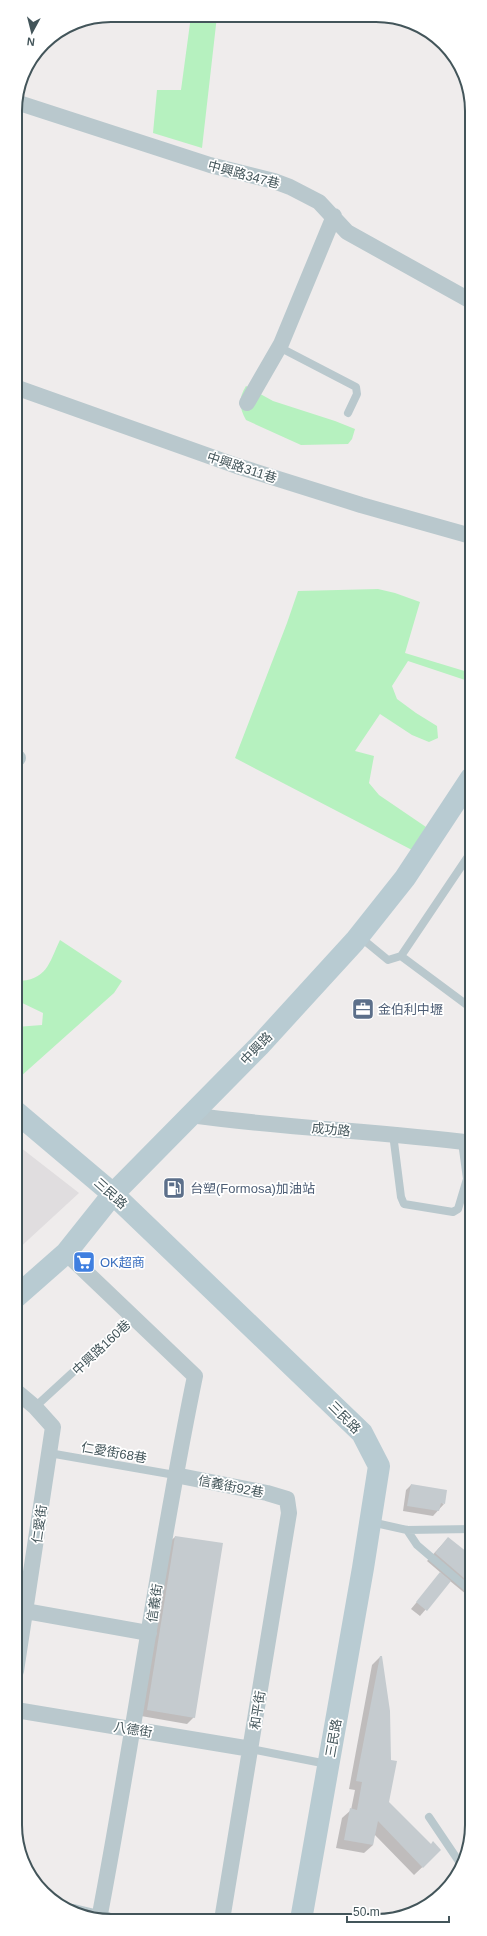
<svg xmlns="http://www.w3.org/2000/svg" width="487" height="1936" font-family="Arial,'Noto Sans TC',sans-serif">
	<style>
		.education { fill: #e0dddf }
		.green { fill: #b6f1bf }
		.shadow { fill: #0003 }
		.building { fill: #c5cbcf }
		.lines { fill: none; stroke-linecap: round; stroke-linejoin: round }
		.lane { stroke: #b9c8cd; stroke-width: 8 }
		.street { stroke: #b9c8cd; stroke-width: 16 }
		.secondary { stroke: #b8cbd2; stroke-width: 22 }
		.labels { text-anchor: middle; stroke-width: 3.5; stroke-linejoin: round; paint-order: stroke }
		.street-label { font-size: 13px; fill: #43555a; stroke: #fff }
		.service-label { font-size: 13px; fill: #4e5e75; stroke: #fff; text-anchor: start }
		.shop-label { font-size: 13px; fill: #366cbe; stroke: #fff; text-anchor: start }
		.rim { fill: none; stroke: #43555a; stroke-width: 2 }
	</style>
	<rect width="100%" height="100%" fill="#efecec"/>
	<path class="education" d="M16,1144L79,1193L16,1251Z"/>
	<path class="green" d="M191,16H217L202,148L153,133L157,90H181Z
		M246,386L273,401L335,421L355,429L352,439L348,444L301,445L246,420C239,407 238,399 246,386Z
		M378,589L395,593L420,602L405,653L471,673V682L408,661L392,686L397,699L416,713L437,726L438,738L429,742L412,735L380,714L355,751L374,756L369,783L379,795L426,827L412,850L235,758L287,623L298,591Z
		M60,940L122,981L114,993L20,1077L16,1074V1027L42,1025L43,1013L16,1000V981C47,981 49,963 60,940Z"/>
	<path class="shadow" d="M411,1485L444,1504L433,1516L403,1511L406,1490Z
		M175,1537L194,1717L187,1724L141,1716L168,1543Z
		M448,1538L469,1555L472,1552V1599L450,1581L420,1616L411,1609L441,1573L427,1561Z
		M380,1657L388,1803L432,1858L414,1875L374,1834L373,1845L364,1853L336,1848L342,1818L351,1810L355,1790L349,1789L372,1665Z"/>
	<path class="building" d="M411,1484L447,1490L445,1504L441,1503L439,1511L407,1506Z
		M175,1536L223,1543L195,1718L147,1710Z
		M448,1537L472,1556V1585L435,1553Z
		M440,1572L451,1581L427,1611L416,1602Z
		M380,1656H382L390,1711L391,1760L397,1761L389,1802L431,1844L433,1841L441,1850L423,1868L378,1821L373,1845L344,1840L350,1808L357,1810L362,1782L356,1781Z"/>
	<g class="lines">
		<path class="lane" d="M279,347L356,387L357,394L348,413
			M360,937L388,960L401,956L471,852
			M401,956L471,1008
			M393,1134L401,1197L404,1204L453,1212L458,1209L467,1179L462,1142
			M35,1407L133,1317
			M49,1453L175,1475
			M371,1522L407,1530L472,1529
			M407,1530L417,1545L472,1592
			M251,1749L327,1764
			M429,1817L462,1866
			M73,1908L119,1919"/>
		<path class="street" d="M16,102L210,165L274,181L290,187L319,202L347,232L471,301
			M15,387L237,466L361,505L471,536
			M247,403L281,344L334,216
			M15,758H18
			M190,1115C283,1128 378,1131 472,1143
			M66,1253L195,1376C158,1555 134,1735 100,1914
			M16,1391L35,1407L53,1427L16,1671
			M175,1475L267,1493L287,1499L289,1513L222,1920
			M26,1611L149,1633
			M16,1710L251,1749"/>
		<path class="secondary" d="M16,1112L113,1194L362,1433L379,1466L363,1568L301,1920
			M16,1297L66,1253L113,1194L259,1046L355,941L405,878L471,778"/>
	</g>
	<defs>
		<g id="office-square" transform="scale(1.15)"><rect x="-9" y="-9" width="18" height="18" rx="4" fill="#5c6f8a" stroke="#fff"/><path d="M-6-3h4V-5.5h4V-3h4V5H-6ZM-1-4.5V-3h2v-1.5ZM-6 0V1H6V0Z" fill="#fff"/></g>
		<g id="fuel-square" transform="scale(1.15)"><rect x="-9" y="-9" width="18" height="18" rx="4" fill="#5c6f8a" stroke="#fff"/><path d="M-5.5-6h7V0h2V4h1.3V-2.5L3-4.5l.8-.8L6-3V5H2.5V1h-1V6h-7ZM-4.2-4.7v3.2H.2V-4.7Z" fill="#fff"/></g>
		<g id="supermarket-square" transform="scale(1.15)"><rect x="-9" y="-9" width="18" height="18" rx="4" fill="#3f7fe0" stroke="#fff"/><path d="M-6-5.5h2.5l.6 2H6L4.5 2H-2.5L-4.4-4H-6ZM-1.5 3.2a1.3 1.3 0 1 0 .1 0ZM3 3.2a1.3 1.3 0 1 0 .1 0Z" fill="#fff"/></g>
	</defs>
	<g fill-rule="evenodd">
		<use href="#office-square" x="363" y="1009"/>
		<use href="#fuel-square" x="174" y="1188"/>
		<use href="#supermarket-square" x="84" y="1262"/>
	</g>
	<g class="labels">
		<g class="street-label">
			<text transform="translate(244 174) rotate(15)" y="5">中興路347巷</text>
			<text transform="translate(242 467) rotate(18)" y="5">中興路311巷</text>
			<text transform="translate(256 1048) rotate(-46)" y="5">中興路</text>
			<text transform="translate(331 1129) rotate(5)" y="5">成功路</text>
			<text transform="translate(111 1193) rotate(42)" y="5">三民路</text>
			<text transform="translate(101 1347) rotate(-43)" y="5">中興路160巷</text>
			<text transform="translate(345 1417) rotate(45)" y="5">三民路</text>
			<text transform="translate(114 1452) rotate(10)" y="5">仁愛街68巷</text>
			<text transform="translate(231 1486) rotate(11)" y="5">信義街92巷</text>
			<text transform="translate(39 1524) rotate(-82)" y="5">仁愛街</text>
			<text transform="translate(154 1603) rotate(-81)" y="5">信義街</text>
			<text transform="translate(257 1710) rotate(-81)" y="5">和平街</text>
			<text transform="translate(133 1729) rotate(9)" y="5">八德街</text>
			<text transform="translate(333 1738) rotate(-80)" y="5">三民路</text>
		</g>
		<g class="service-label">
			<text x="378" y="1014">金伯利中壢</text>
			<text x="190" y="1193">台塑(Formosa)加油站</text>
		</g>
		<g class="shop-label">
			<text x="100" y="1267">OK超商</text>
		</g>
	</g>
	<path d="M0 0H487V1936H0ZM111 22H376A89 89 0 0 1 465 111V1825A89 89 0 0 1 376 1914H111A89 89 0 0 1 22 1825V111A89 89 0 0 1 111 22Z" fill="#fff" fill-rule="evenodd"/>
	<path class="rim" d="M111 22H376A89 89 0 0 1 465 111V1825A89 89 0 0 1 376 1914H111A89 89 0 0 1 22 1825V111A89 89 0 0 1 111 22Z"/>
	<g transform="translate(32 32) rotate(187)" stroke="#ffffff" stroke-width="3" paint-order="stroke">
	<path d="M0-3L7 15L0 10L-7 15Z" fill="#43555a"/>
	<text y="-6" font-size="11" font-weight="bold" text-anchor="middle" fill="#43555a">N</text>
	</g>
	<path d="M347 1916v6h102v-6" fill="none" stroke="#43555a" stroke-width="2"/>
	<text x="353" y="1916" font-size="12" fill="#43555a" stroke="#ffffff" stroke-width="3" paint-order="stroke">50 m</text>
</svg>
